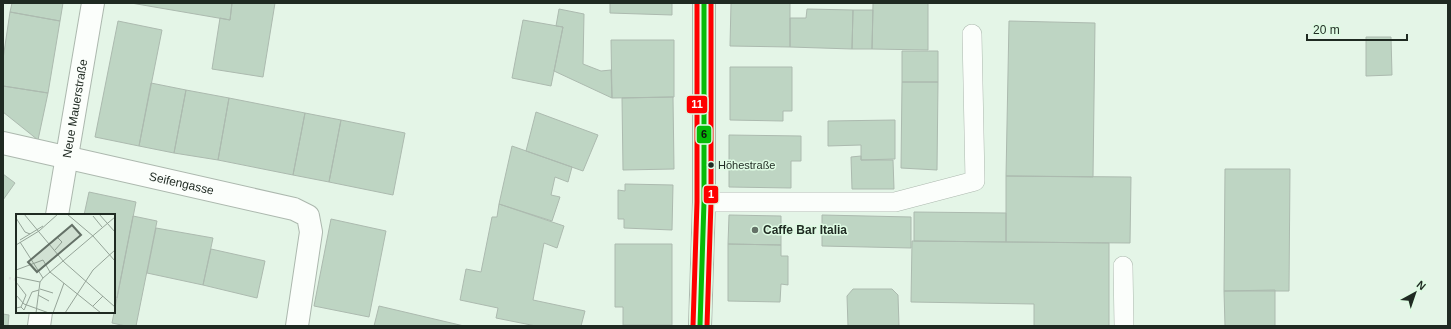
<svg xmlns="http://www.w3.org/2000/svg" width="1451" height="329" font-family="Helvetica,sans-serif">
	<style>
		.building { fill: #bed5c3; stroke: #acbaaf }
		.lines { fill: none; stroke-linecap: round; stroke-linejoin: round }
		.service-casing { stroke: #acb8ae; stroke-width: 20 }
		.minor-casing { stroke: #acb8ae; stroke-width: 24 }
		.path { stroke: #dce1dd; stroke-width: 2.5; stroke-dasharray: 2 3; stroke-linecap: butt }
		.service { stroke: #fbfefb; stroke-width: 19 }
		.minor { stroke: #fbfefb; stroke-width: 22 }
		.bus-1-casing { stroke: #defbe3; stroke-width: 8 }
		.bus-2-casing { stroke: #defbe3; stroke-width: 8 }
		.bus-3-casing { stroke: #defbe3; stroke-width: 8 }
		.bus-1 { stroke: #06bb07; stroke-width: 5 }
		.bus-2 { stroke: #f00; stroke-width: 5 }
		.bus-3 { stroke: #f00; stroke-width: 5 }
		.bus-dot { fill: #1f2a22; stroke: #defbe3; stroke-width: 1.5 }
		.poi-dot { fill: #647167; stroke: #defbe3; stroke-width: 1.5 }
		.labels { text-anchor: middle; stroke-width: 3; stroke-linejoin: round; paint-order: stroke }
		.bus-label { font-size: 11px; fill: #1f2a22; stroke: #defbe3; text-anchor: start }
		.street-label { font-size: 12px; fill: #1f2a22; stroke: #defbe3 }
		.poi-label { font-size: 12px; font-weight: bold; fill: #1f2a22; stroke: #defbe3; text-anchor: start }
		.inset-road { fill: none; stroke: #95a498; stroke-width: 1 }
		.view { fill: #647167; fill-opacity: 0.15; stroke: #647167; stroke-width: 2 }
		.inset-edge { fill: none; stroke: #1f2a22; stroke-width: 2 }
		.line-badge { stroke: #defbe3; stroke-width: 1.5 }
		.badge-label { font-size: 11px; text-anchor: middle; font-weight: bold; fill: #fff }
		.pale-badge-label { font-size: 11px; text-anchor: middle; font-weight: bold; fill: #111 }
	</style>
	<rect width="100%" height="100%" fill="#e4f5e7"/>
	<path class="building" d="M12,3H63L60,21L10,12Z
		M131,3H232L230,20Z
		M232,3H275L263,77L212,69L220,18L230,20Z
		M610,3H672V15L610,13Z
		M731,3H790V47L730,46Z
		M873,3H928V50L872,49Z
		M559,9L584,14L583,64L601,71L611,70L612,98L554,71L563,27L556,26Z
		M807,9L853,10L852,49L790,47V18H806Z
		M853,10H873L872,49H852Z
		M10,12L60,21L48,93L3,86V59Z
		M523,20L563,27L551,86L512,78Z
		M118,21L162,30L139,146L95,137Z
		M1009,21L1095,23L1093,177L1006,176Z
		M1366,37H1391L1392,75L1366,76Z
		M611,40H674V97L612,98Z
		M902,51H938V82H902Z
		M730,67H792V111H783V121L730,120Z
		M902,82H938L937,170L901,168Z
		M151,83L186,90L174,153L139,146Z
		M3,86L48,93L38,140L3,112Z
		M186,90L229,98L218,160L174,153Z
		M673,97L674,169L623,170L622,98Z
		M229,98L305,113L293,175L218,160Z
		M536,112L598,135L583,171L526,151Z
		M305,113L341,120L329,182L293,175Z
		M341,120L405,133L393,195L329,182Z
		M895,120V159L861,160V145L828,146V121Z
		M729,135L801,136V161H791V188L729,187Z
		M512,146L572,167L568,182L555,177L551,195L560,197L552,221L499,204Z
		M861,156V160H893L894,189H852L851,157Z
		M1225,169H1290L1289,291H1224Z
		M3,174L15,183L3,200Z
		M1006,176L1131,177L1130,243L1006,242Z
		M625,184L673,185L672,230L624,228V219H618V190L625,191Z
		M89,192L136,202L117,298L114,297V215H84Z
		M499,204L564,226L557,248L544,243L533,300L585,311L581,326H536L496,318L498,308L460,300L466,269L481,272L492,217H497Z
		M914,212L1006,213V242L914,241Z
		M729,215L781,216V245L728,244Z
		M822,215L911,217V248L822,246Z
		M133,216L157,221L136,326H126L112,323Z
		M331,219L386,231L369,317L314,306Z
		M156,228L213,238L203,285L147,273Z
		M912,241L1109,243V326H1034V304L911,302Z
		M615,244H672V325H623V307H615Z
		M728,244L781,245V256H788V285L781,284L780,302L728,301Z
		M211,249L265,261L257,298L203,285Z
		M853,289H892L898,295L899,326H848L847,296Z
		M1275,290V326H1225L1224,291Z
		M379,306L464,326H374Z
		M3,314L9,315L8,326H3Z"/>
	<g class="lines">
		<g class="service-casing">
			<path id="service" d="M704,202H895L975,181L972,34
				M1123,266L1124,326"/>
		</g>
		<g class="minor-casing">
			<g id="minor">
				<path id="s1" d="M3,143L294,209L308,216L311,232L297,326"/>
				<path id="s2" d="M57,215L93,3"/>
				<path d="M39,326L41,312"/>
				<path d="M700,326L704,202V3"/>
			</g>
		</g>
		<path class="path" d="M9,278L17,280"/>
		<use href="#service" class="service"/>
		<use href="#minor" class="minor"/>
		<g class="bus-1-casing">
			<path id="bus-1" d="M700,326L704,202V3"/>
		</g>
		<g class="bus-2-casing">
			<path id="bus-2" d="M707,326L711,202V3"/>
		</g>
		<g class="bus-3-casing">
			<path id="bus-3" d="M693,326L697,202V3"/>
		</g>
		<use href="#bus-1" class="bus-1"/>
		<use href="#bus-2" class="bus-2"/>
		<use href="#bus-3" class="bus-3"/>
	</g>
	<circle class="bus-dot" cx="711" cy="165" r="3.5"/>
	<circle class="poi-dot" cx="755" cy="230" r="4"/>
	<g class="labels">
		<g class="bus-label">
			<text x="718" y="169">Höhestraße</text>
		</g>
		<g class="street-label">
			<text dy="4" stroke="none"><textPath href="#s2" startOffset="108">Neue Mauerstraße</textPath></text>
			<text dy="4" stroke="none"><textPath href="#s1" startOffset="183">Seifengasse</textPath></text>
		</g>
		<g class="poi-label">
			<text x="763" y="234">Caffe Bar Italia</text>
		</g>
	</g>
	<g transform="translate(16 214)">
		<rect width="99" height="99" fill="#e4f5e7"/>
		<path class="inset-road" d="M8,0L48,48L99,93M51,0L77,22L99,47M83,0L99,18M77,2L86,13M0,4L9,18L14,20M4,26L27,12M4,28L27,64M0,31L23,17L42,0M39,36L46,28L42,24M0,56L27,46L34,58L85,99M0,63L24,68M0,68L10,81L5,93L0,94M24,75L37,79M0,81L8,90L33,99M22,81L33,87M77,92L87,82M5,93L8,96L16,78L23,76M20,99L24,68L27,64L99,3M37,99L48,69M49,99L77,56L99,36"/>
		<path class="view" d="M56,11L65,21L21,58L12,48Z"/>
		<rect width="99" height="99" class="inset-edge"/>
	</g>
	<g class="line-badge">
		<rect x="686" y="95" width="22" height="19" rx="4" fill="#f00"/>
		<rect x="696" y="125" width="16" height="19" rx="4" fill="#06bb07"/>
		<rect x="703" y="185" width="16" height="19" rx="4" fill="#f00"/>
	</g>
	<g class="badge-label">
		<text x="697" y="108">11</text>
		<text x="711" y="198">1</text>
	</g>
	<g class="pale-badge-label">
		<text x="704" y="138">6</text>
	</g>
	<rect width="1451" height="329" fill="none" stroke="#1f2a22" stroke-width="8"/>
	<g transform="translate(1415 293) rotate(40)" stroke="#defbe3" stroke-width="3" paint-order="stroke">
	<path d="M0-3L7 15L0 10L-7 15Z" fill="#1f2a22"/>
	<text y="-6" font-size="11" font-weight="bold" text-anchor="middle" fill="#1f2a22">N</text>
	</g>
	<path d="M1307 34v6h100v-6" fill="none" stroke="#1f2a22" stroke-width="2"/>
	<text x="1313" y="34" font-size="12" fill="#1f2a22" stroke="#defbe3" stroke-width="3" paint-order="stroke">20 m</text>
</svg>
